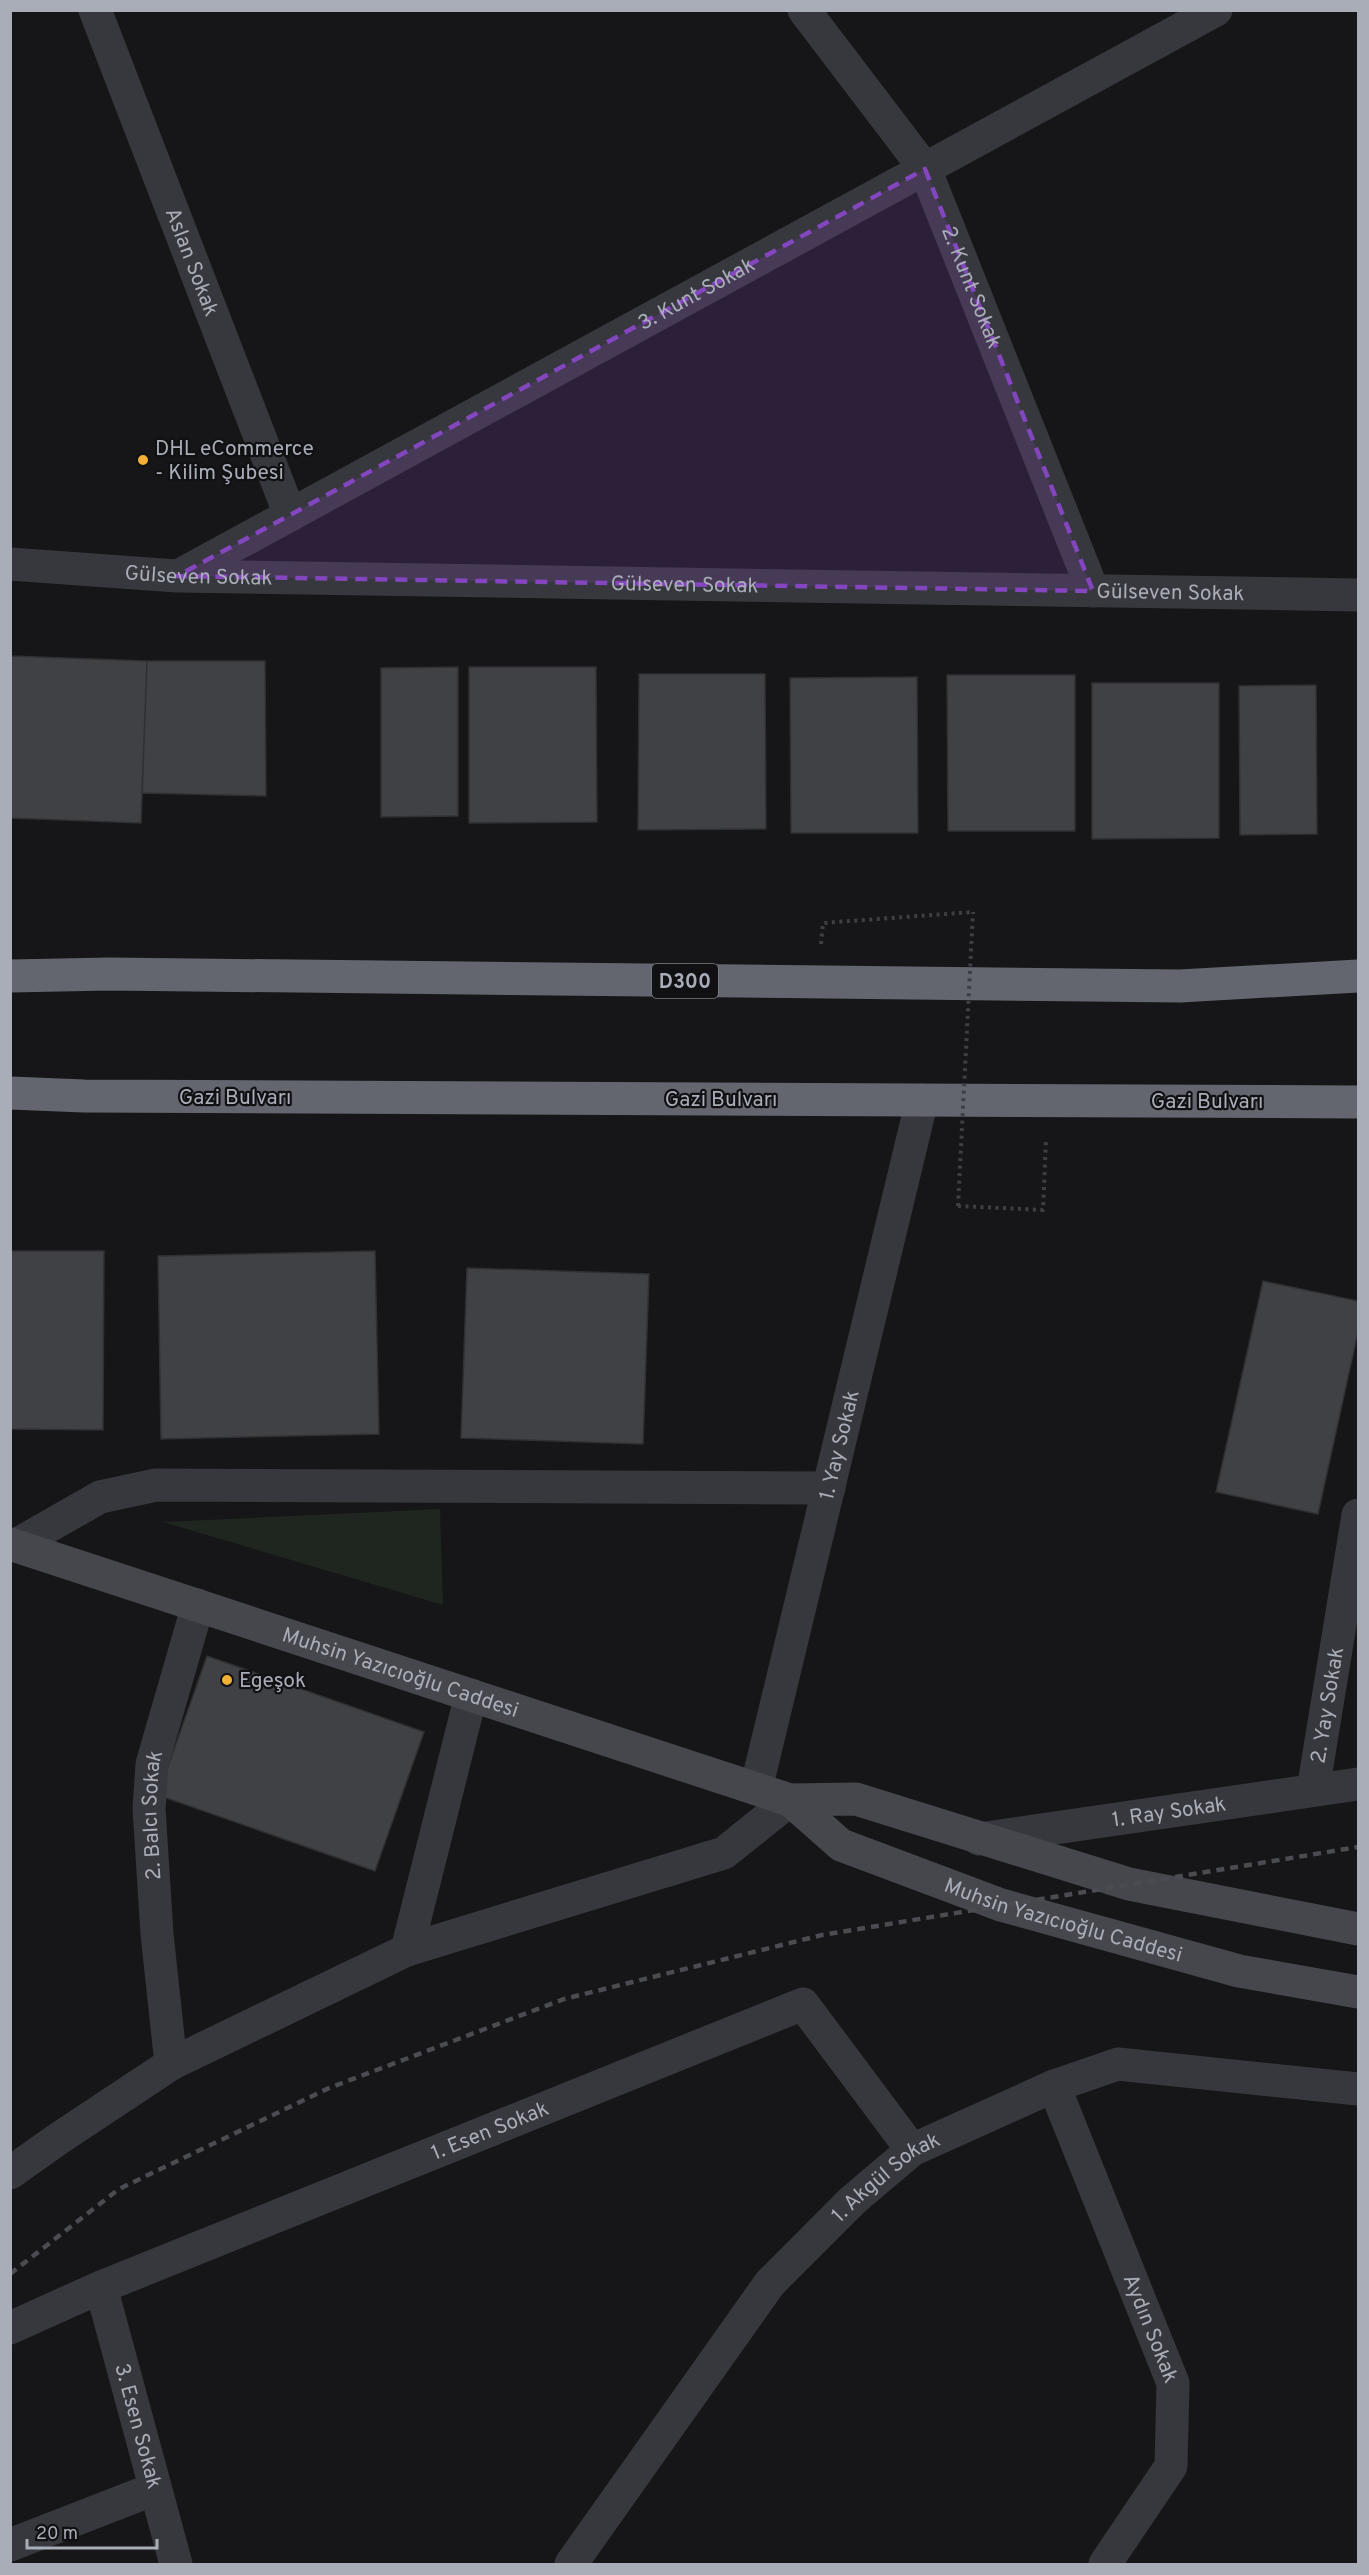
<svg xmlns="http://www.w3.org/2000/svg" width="1369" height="2575" font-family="Overpass,sans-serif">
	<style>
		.green { fill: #1e261f }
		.building { fill: #404145; stroke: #303034; stroke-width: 1.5 }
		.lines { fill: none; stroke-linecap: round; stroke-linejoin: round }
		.path { stroke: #3d3f44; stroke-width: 4; stroke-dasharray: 3 4.5; stroke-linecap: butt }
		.street { stroke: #37383d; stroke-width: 33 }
		.secondary { stroke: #45474d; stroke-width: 33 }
		.highway { stroke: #63666e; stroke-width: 33 }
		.rail { stroke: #4a4c52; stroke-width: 4.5; stroke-dasharray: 8 6; stroke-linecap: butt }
		.path-bridge { stroke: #3d3f44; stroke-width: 4; stroke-dasharray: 3 4.5; stroke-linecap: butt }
		.marked { fill: #8446be; fill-opacity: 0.2; stroke: #8446be; stroke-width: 4.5; stroke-dasharray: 12 8; stroke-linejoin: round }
		.poi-dot { fill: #f2b134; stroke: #111113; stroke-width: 2 }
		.labels { text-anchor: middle; stroke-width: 4.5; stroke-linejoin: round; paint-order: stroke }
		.shield { fill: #111113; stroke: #7b7e86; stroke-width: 1.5 }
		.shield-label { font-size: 20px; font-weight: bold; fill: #a8adb8 }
		.street-label { font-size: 21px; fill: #a8adb8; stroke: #111113 }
		.poi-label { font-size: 21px; fill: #a8adb8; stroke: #111113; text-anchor: start }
	</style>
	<rect width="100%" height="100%" fill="#161618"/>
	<path class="green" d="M440,1509L443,1605L163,1522Z"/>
	<path class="building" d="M10,656L147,661L141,823L10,818Z
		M147,661H265L266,796L142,793Z
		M458,667V816L381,817V668Z
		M469,667H596L597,822L469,823Z
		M639,674H765L766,829L638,830Z
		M947,675H1075V831H948Z
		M917,677L918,833H791L790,678Z
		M1092,683H1219V838L1092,839Z
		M1316,685L1317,834L1240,835L1239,686Z
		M11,1251H104L103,1430L10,1429Z
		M375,1251L379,1434L161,1439L158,1256Z
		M467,1268L649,1274L643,1444L461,1438Z
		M1263,1281L1358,1301V1332L1318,1514L1216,1492Z
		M207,1656L424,1732L375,1871L158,1795Z"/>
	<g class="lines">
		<path class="path" d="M821,944L823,923L973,912
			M958,1206L1043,1210L1046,1140"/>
		<g class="street">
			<path id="s1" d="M95,10L290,515"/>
			<path id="s2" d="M804,10L925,169L1093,591"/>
			<path id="s3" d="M10,564L177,576L1358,595"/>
			<path id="s4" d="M180,575L1216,10"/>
			<path d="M16,1545L100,1497L156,1485L829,1488"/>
			<path id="s5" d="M756,1789L922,1100"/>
			<path id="s6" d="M1313,1790L1358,1515"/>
			<path id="s7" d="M979,1839L1358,1784"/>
			<path d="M407,1950L471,1695"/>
			<path id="s8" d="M171,2064L157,1934L149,1808L152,1764L198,1605"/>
			<path id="s9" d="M1054,2086L1173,2383L1171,2466L1105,2564"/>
			<path d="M10,2173L58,2139L171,2064L407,1950L724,1853L790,1800"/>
			<path id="s10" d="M101,2287L176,2564"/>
			<path id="s11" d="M10,2328L101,2287L803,2004L912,2150"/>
			<path d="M10,2545L154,2489"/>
			<path id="s12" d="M571,2564L770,2283L853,2200L912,2150L1054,2086L1118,2064L1358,2089"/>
		</g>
		<g class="secondary">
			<path id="s13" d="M10,1544L790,1800L856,1799L1129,1884L1358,1929"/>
			<path id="s14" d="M790,1800L841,1845L1001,1905L1239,1971L1358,1992"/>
		</g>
		<path class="highway" d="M10,976L110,974L1180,986L1358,976
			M10,1093L84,1096L1358,1102"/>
		<path class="rail" d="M10,2274L119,2189L329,2088L564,1999L822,1935L1358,1847"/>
		<path class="path-bridge" d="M958,1206L973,912"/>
	</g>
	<path class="marked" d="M925,169L1093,591L177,576L290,515Z"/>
	<g class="poi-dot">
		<circle cx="143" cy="460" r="6"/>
		<circle cx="227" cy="1680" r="6"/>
	</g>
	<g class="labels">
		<rect class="shield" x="652" y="964" width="66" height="34" rx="4.5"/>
		<g class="shield-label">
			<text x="685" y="988">D300</text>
		</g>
		<g class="street-label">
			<text dy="7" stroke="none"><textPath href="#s1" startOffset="270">Aslan Sokak</textPath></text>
			<text dy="7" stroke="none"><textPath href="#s2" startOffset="327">2. Kunt Sokak</textPath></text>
			<text dy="7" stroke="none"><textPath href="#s4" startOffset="588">3. Kunt Sokak</textPath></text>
			<text dy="7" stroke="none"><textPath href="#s3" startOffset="189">Gülseven Sokak</textPath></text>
			<text dy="7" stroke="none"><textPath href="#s3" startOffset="675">Gülseven Sokak</textPath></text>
			<text dy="7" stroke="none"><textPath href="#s3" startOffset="1161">Gülseven Sokak</textPath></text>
			<text x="235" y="1104">Gazi Bulvarı</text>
			<text x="721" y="1106">Gazi Bulvarı</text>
			<text x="1207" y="1108">Gazi Bulvarı</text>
			<text dy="7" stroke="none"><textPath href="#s5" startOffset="354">1. Yay Sokak</textPath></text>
			<text dy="7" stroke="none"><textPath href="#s13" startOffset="411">Muhsin Yazıcıoğlu Caddesi</textPath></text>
			<text dy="7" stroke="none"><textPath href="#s6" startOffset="86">2. Yay Sokak</textPath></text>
			<text dy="7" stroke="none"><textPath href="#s7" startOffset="192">1. Ray Sokak</textPath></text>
			<text dy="7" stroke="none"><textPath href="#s8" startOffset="250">2. Balcı Sokak</textPath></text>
			<text dy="7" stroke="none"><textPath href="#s14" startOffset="303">Muhsin Yazıcıoğlu Caddesi</textPath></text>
			<text dy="7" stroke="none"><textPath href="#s11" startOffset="519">1. Esen Sokak</textPath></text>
			<text dy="7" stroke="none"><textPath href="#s12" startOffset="502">1. Akgül Sokak</textPath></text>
			<text dy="7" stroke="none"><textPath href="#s9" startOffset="261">Aydın Sokak</textPath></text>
			<text dy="7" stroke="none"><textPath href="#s10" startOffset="144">3. Esen Sokak</textPath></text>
		</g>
		<g class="poi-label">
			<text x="155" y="455">DHL eCommerce<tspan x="155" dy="24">- Kilim Şubesi</tspan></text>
			<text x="239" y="1687">Egeşok</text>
		</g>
	</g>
	<rect width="1369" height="2575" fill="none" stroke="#a8adb8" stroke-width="24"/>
	<path d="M27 2539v9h130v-9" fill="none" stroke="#a8adb8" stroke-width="3"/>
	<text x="36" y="2539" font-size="18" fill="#a8adb8" stroke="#111113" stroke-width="4.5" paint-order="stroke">20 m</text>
</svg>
